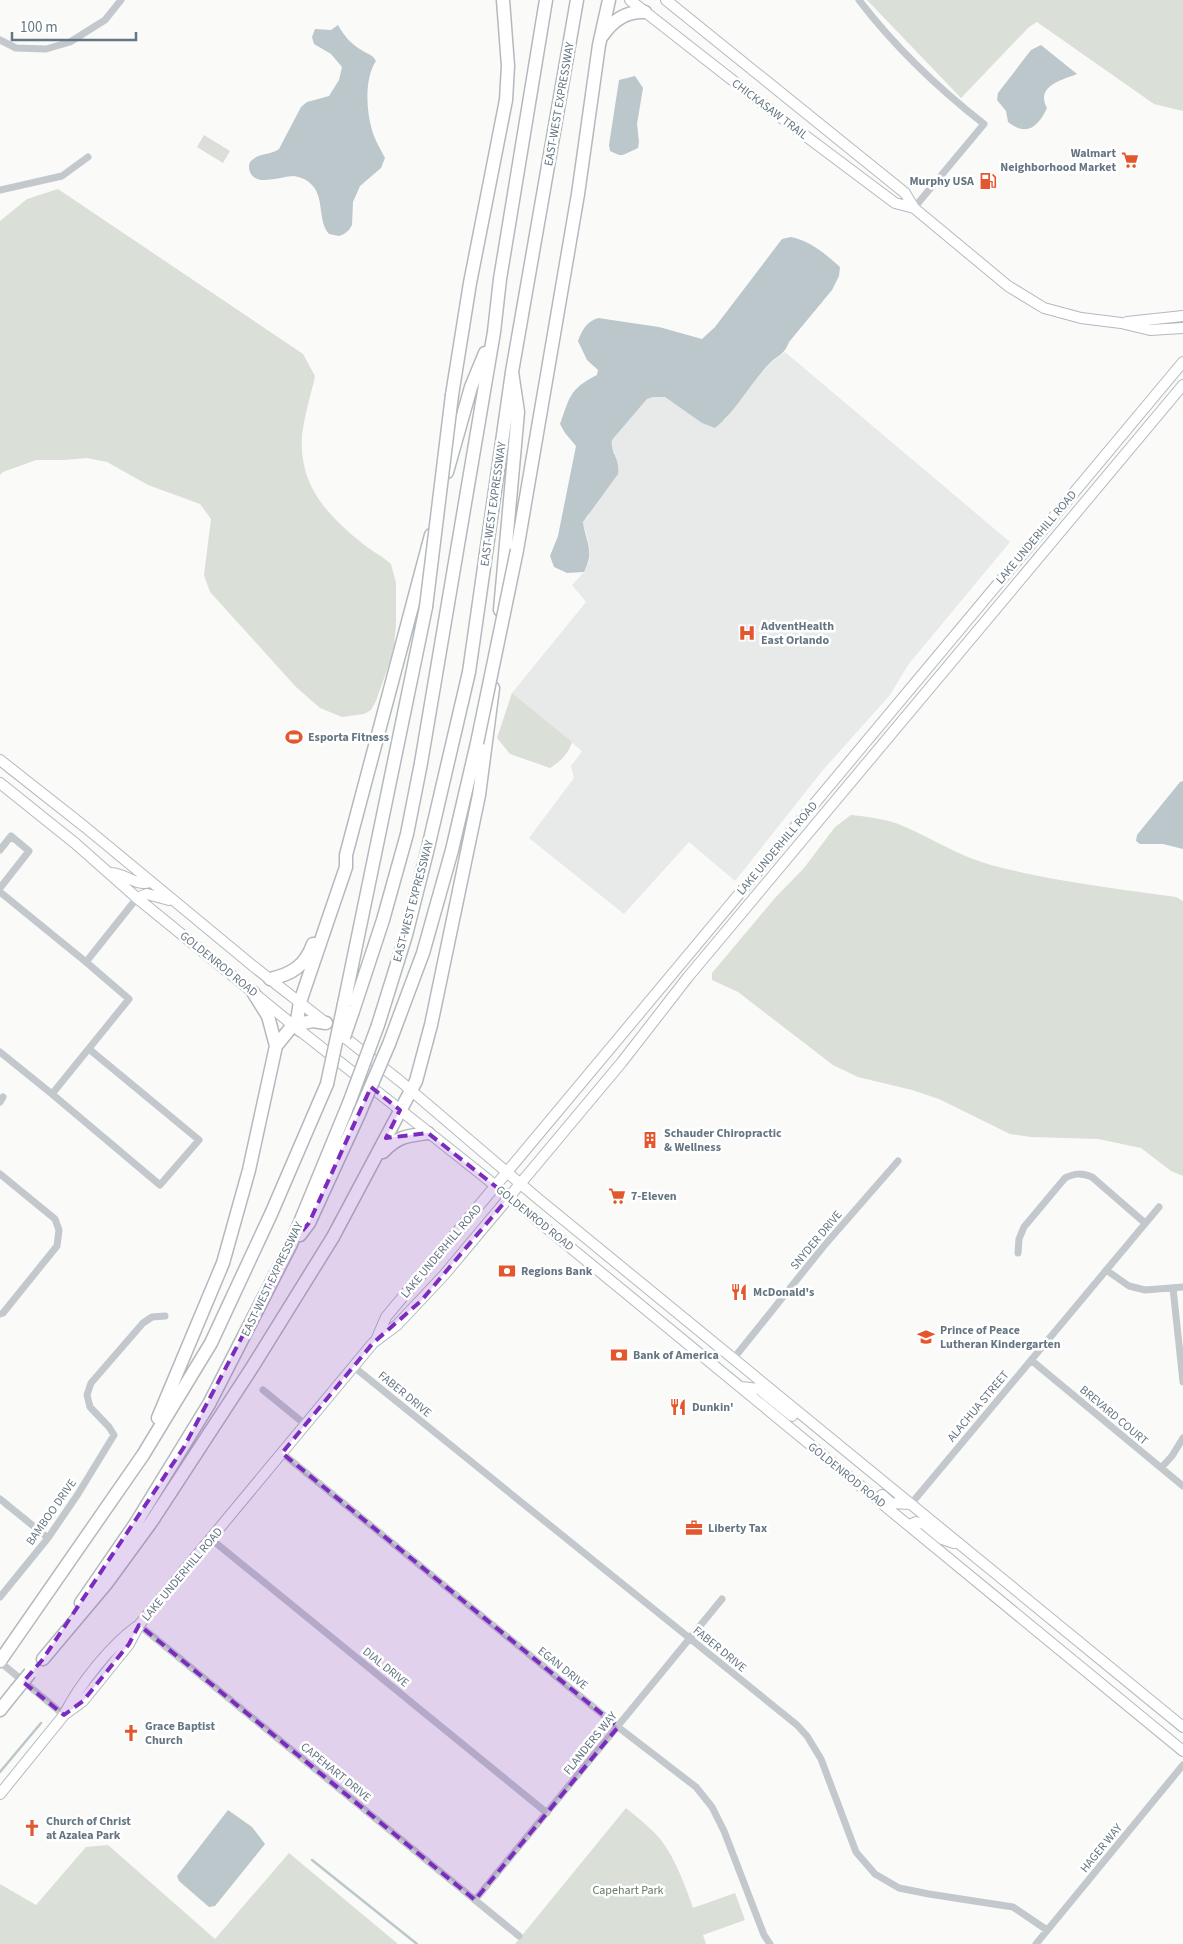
<svg xmlns="http://www.w3.org/2000/svg" width="1183" height="1944" font-family="'Source Sans 3',sans-serif">
	<style>
		.built { fill: #e8e9e9 }
		.green { fill: #dadfd7 }
		.water { fill: #bbc7cb }
		.lines { fill: none; stroke-linecap: round; stroke-linejoin: round }
		.stream { stroke: #bbc7cb; stroke-width: 2.5 }
		.secondary-casing { stroke: #b3babf; stroke-width: 12 }
		.highway-casing { stroke: #b4b9bd; stroke-width: 15 }
		.street { stroke: #c3c8cc; stroke-width: 7 }
		.secondary { stroke: #fff; stroke-width: 10 }
		.highway { stroke: #fff; stroke-width: 12 }
		.highway-bridge-casing { stroke: #b4b9bd; stroke-width: 15; stroke-linecap: butt }
		.highway-bridge { stroke: #fff; stroke-width: 12 }
		.marked { fill: #7b2cbf; fill-opacity: 0.2; stroke: #7b2cbf; stroke-width: 4; stroke-dasharray: 10 6; stroke-linejoin: round }
		.labels { text-anchor: middle; stroke-width: 5; stroke-linejoin: round; paint-order: stroke }
		.street-label { font-size: 12px; fill: #657683; stroke: #fff }
		.poi-label { font-size: 12px; font-weight: bold; fill: #657683; stroke: #fff; text-anchor: start }
		.park-label { font-size: 12px; fill: #687a64; stroke: #fff }
	</style>
	<rect width="100%" height="100%" fill="#fafaf8"/>
	<path class="built" d="M785,352L1010,542L908,665L890,695L823,770L735,881L689,842L624,914L529,838L574,778L571,766L582,751L512,693L586,602L572,585L584,572L589,562L590,550L583,522L588,517L615,453L611,448L612,440L647,399L653,397H665L702,423L725,420L742,396L770,363Z"/>
	<path class="green" d="M867,0H1183V111L1154,104L1037,22L1029,27L961,98Z
		M204,135L230,151L223,163L197,147Z
		M58,189L303,354L315,376C311,395 304,416 302,436C299,485 326,514 363,544C372,551 382,556 391,564L396,583V625L394,646L389,664L376,701L371,710L364,714L342,717L320,708L296,687L210,592L204,575L211,519L200,504L148,485L107,462L87,458L64,460H36L3,472L0,475V221L27,199Z
		M512,693L572,742C568,754 561,761 550,768L510,754L497,738Z
		M851,815C869,817 887,819 903,826C933,839 959,856 991,865C1051,881 1114,888 1176,897L1183,901V1176L1171,1171L1141,1148L1098,1139L1031,1137L1010,1134L939,1099L912,1090L858,1077L833,1065L738,992L712,980V973L775,898L804,868L835,827Z
		M626,1808C638,1818 651,1828 661,1840C676,1860 685,1885 693,1908L735,1893L745,1920L703,1935L706,1944H515Z
		M108,1845L215,1939L289,1853L398,1944H0V1884L36,1905L86,1847Z"/>
	<path class="water" d="M338,25C344,36 352,45 363,51C369,55 372,54 376,61C365,77 366,107 371,126C373,137 380,148 385,158L381,168L360,186L353,202L352,225L349,230L344,234L339,236L329,234C317,220 325,197 311,184C306,179 300,177 294,176C281,176 252,189 249,168C249,165 249,163 251,161C258,153 271,155 279,149L301,107L307,102L329,96L339,80L342,67L331,54L314,44L312,37L315,29L331,30Z
		M1041,45L1077,74C1062,80 1035,86 1047,108C1038,127 1027,137 1008,122L1006,111L997,100L998,93L1031,50Z
		M635,76L643,88L637,124L639,142L638,148L623,155H619L610,151L609,145L619,80Z
		M791,237C811,241 825,254 840,267L839,276L832,290L789,342C784,356 777,355 768,365C749,385 736,411 715,428L702,423L665,397H653L647,399L612,440C610,454 620,457 618,474L583,522C586,544 595,550 584,572L567,573L554,567L550,556L558,536L576,446L565,433L560,424C570,397 569,389 597,375L598,370L587,360L578,341C582,330 586,322 598,318L659,327L702,339L715,327L782,239Z
		M1183,781V849L1163,844H1140L1136,841L1137,835L1180,782Z
		M228,1810L252,1827L265,1844L215,1906L209,1907L179,1881L177,1876Z"/>
	<g class="lines">
		<path class="stream" d="M0,1772L41,1723
			M312,1860L417,1944"/>
		<g class="secondary-casing">
			<path id="secondary" d="M630,0L759,101L895,203L914,208
				M666,0L905,193L914,208L1008,286L1044,308L1081,318L1121,323L1150,330L1183,328
				M1127,322L1183,316
				M0,760L85,827L253,966L326,1023
				M0,783L76,844L137,898L293,1025L481,1174L1183,1751
				M110,873C126,873 135,887 150,882
				M137,898L147,894L169,900
				M339,1033L400,1081L536,1197L1183,1727
				M377,1338L386,1317L1183,362
				M741,1387L759,1389L792,1416
				M882,1495L891,1503L911,1504
				M909,1525L916,1522L924,1524L942,1539L954,1543
				M65,1713C80,1684 110,1646 136,1627
				M0,1794L64,1715L83,1701L129,1644L139,1625L373,1343L397,1325L444,1275L622,1062L688,977L1183,385"/>
		</g>
		<g class="highway-casing">
			<path id="highway" d="M603,35C613,20 626,11 645,12
				M452,395L470,283L506,100L508,66L503,0
				M447,472L471,387L485,353
				M517,550L578,194L599,45L609,0
				M500,610L518,412L512,372
				M270,979C292,974 305,966 313,944
				M253,992L268,1016L276,1046
				M344,1004L426,607
				M353,1011L383,920L407,834L421,763L494,332L500,279L546,0
				M378,1025L406,935L427,852L469,672L512,372L577,0
				M300,1030L297,1020L300,1002L346,867V855L431,535
				M389,1044L423,953L452,850L477,743
				M383,1152C398,1136 407,1136 428,1133
				M300,1235L309,1223L359,1114
				M158,1418L223,1263L249,1170L276,1046L293,1025L313,1021L326,1023
				M81,1603L136,1523L209,1404L291,1244L349,1103
				M43,1659L106,1584L152,1521L253,1366L333,1237L416,1081L431,1025L479,795L493,688
				M0,1661L143,1455L211,1343L271,1214L327,1084
				M0,1710L16,1690"/>
		</g>
		<path class="street" d="M859,0C895,47 938,88 984,124L914,208
			M0,40L16,48L46,49L70,42L105,20L121,0
			M0,190L62,176L88,157
			M0,850L11,836L29,851L0,888
			M0,892L86,962
			M89,1049L199,1140L160,1185L52,1094L129,999L86,962L137,898
			M0,1052L52,1094
			M0,1102L3,1097
			M0,1174L55,1219L59,1230L57,1246L3,1313L0,1314
			M1018,1253L1019,1239L1024,1227L1065,1178C1075,1173 1082,1173 1092,1177L1145,1223
			M1106,1270L1129,1286L1145,1290L1183,1287
			M1173,1288L1183,1382
			M734,1358L823,1247L898,1161
			M1031,1360L1183,1486
			M354,1367L797,1725L807,1736L821,1759L856,1852L875,1874L899,1888L929,1894L1013,1907L1047,1930
			M263,1390L306,1425
			M282,1453L618,1727L696,1787L712,1807L724,1831L764,1935L770,1944
			M1161,1468L1172,1456L1183,1438
			M0,1499L48,1538
			M911,1504L1159,1207
			M211,1539L547,1813
			M0,1597L48,1538L78,1494L114,1435L109,1427L90,1407L87,1395L91,1383L143,1323L152,1317L165,1316
			M139,1625L519,1936
			M0,1662L64,1715
			M475,1900L722,1599
			M1036,1944L1183,1765"/>
		<use href="#secondary" class="secondary"/>
		<use href="#highway" class="highway"/>
		<g class="highway-bridge-casing">
			<path id="highway-bridge" d="M426,607L452,395
				M477,743L517,550
				M344,1037L353,1011
				M327,1084L344,1004
				M349,1103L378,1025
				M359,1114L389,1044
				M16,1690L30,1673"/>
		</g>
		<use href="#highway-bridge" class="highway-bridge"/>
	</g>
	<path class="marked" d="M371,1087L400,1110L386,1138L428,1133L509,1197L421,1301L373,1343L282,1453L618,1727L475,1900L139,1625L129,1644L83,1701L64,1715L23,1682L43,1659L184,1447L291,1244L309,1223Z"/>
	<defs>
		<g id="supermarket-bare" transform="scale(1.35)"><path d="M-6-5.5h2.5l.6 2H6L4.5 2H-2.5L-4.4-4H-6ZM-1.5 3.2a1.3 1.3 0 1 0 .1 0ZM3 3.2a1.3 1.3 0 1 0 .1 0Z" fill="#e4572e" stroke="#fff" stroke-width="2.5" paint-order="stroke"/></g>
		<g id="fuel-bare" transform="scale(1.35)"><path d="M-5.5-6h7V0h2V4h1.3V-2.5L3-4.5l.8-.8L6-3V5H2.5V1h-1V6h-7ZM-4.2-4.7v3.2H.2V-4.7Z" fill="#e4572e" stroke="#fff" stroke-width="2.5" paint-order="stroke"/></g>
		<g id="hospital-bare" transform="scale(1.35)"><path d="M-5-5h3v3.5h4V-5h3V5h-3V1.5h-4V5h-3Z" fill="#e4572e" stroke="#fff" stroke-width="2.5" paint-order="stroke"/></g>
		<g id="stadium-bare" transform="scale(1.35)"><path d="M0-5a6.5 5 0 1 0 0 10a6.5 5 0 1 0 0-10ZM-3.5-1.8h7v3.6h-7Z" fill="#e4572e" stroke="#fff" stroke-width="2.5" paint-order="stroke"/></g>
		<g id="building-bare" transform="scale(1.35)"><path d="M-4-6H4V6H1V3H-1V6H-4ZM-2.5-4.3h1.7v1.8h-1.7ZM.8-4.3h1.7v1.8H.8ZM-2.5-1h1.7V.8h-1.7ZM.8-1h1.7V.8H.8Z" fill="#e4572e" stroke="#fff" stroke-width="2.5" paint-order="stroke"/></g>
		<g id="bank-bare" transform="scale(1.35)"><path d="M-6-4H6V4H-6ZM0-2.3a2.3 2.3 0 1 0 0 4.6a2.3 2.3 0 1 0 0-4.6Z" fill="#e4572e" stroke="#fff" stroke-width="2.5" paint-order="stroke"/></g>
		<g id="restaurant-bare" transform="scale(1.35)"><path d="M-5-6h1v4h1v-4h1v4h1v-4h1v5L-1.5 .5V6h-2V.5L-5-1ZM5-6V6H3V1.5H1.5Q1.5-4 5-6Z" fill="#e4572e" stroke="#fff" stroke-width="2.5" paint-order="stroke"/></g>
		<g id="school-bare" transform="scale(1.35)"><path d="M0-5L7-2L0 1L-7-2ZM-4 1L0 2.5L4 1V4Q0 6-4 4Z" fill="#e4572e" stroke="#fff" stroke-width="2.5" paint-order="stroke"/></g>
		<g id="office-bare" transform="scale(1.35)"><path d="M-6-3h4V-5.5h4V-3h4V5H-6ZM-1-4.5V-3h2v-1.5ZM-6 0V1H6V0Z" fill="#e4572e" stroke="#fff" stroke-width="2.5" paint-order="stroke"/></g>
		<g id="church-bare" transform="scale(1.35)"><path d="M-1.2-6h2.4v3.5h3.3v2.4h-3.3V6h-2.4V-.1h-3.3v-2.4h3.3Z" fill="#e4572e" stroke="#fff" stroke-width="2.5" paint-order="stroke"/></g>
	</defs>
	<g fill-rule="evenodd">
		<use href="#supermarket-bare" x="1130" y="160"/>
		<use href="#fuel-bare" x="988" y="181"/>
		<use href="#hospital-bare" x="747" y="633"/>
		<use href="#stadium-bare" x="294" y="737"/>
		<use href="#building-bare" x="650" y="1140"/>
		<use href="#supermarket-bare" x="617" y="1196"/>
		<use href="#bank-bare" x="507" y="1271"/>
		<use href="#restaurant-bare" x="739" y="1292"/>
		<use href="#school-bare" x="926" y="1337"/>
		<use href="#bank-bare" x="619" y="1355"/>
		<use href="#restaurant-bare" x="678" y="1407"/>
		<use href="#office-bare" x="694" y="1528"/>
		<use href="#church-bare" x="131" y="1733"/>
		<use href="#church-bare" x="32" y="1828"/>
	</g>
	<g class="labels">
		<g class="street-label">
			<text transform="translate(559 104) rotate(-80)" y="4">EAST-WEST EXPRESSWAY</text>
			<text transform="translate(770 109) rotate(37)" y="4">CHICKASAW TRAIL</text>
			<text transform="translate(493 504) rotate(-82)" y="4">EAST-WEST EXPRESSWAY</text>
			<text transform="translate(1036 537) rotate(-50)" y="4">LAKE UNDERHILL ROAD</text>
			<text transform="translate(777 848) rotate(-50)" y="4">LAKE UNDERHILL ROAD</text>
			<text transform="translate(413 901) rotate(-75)" y="4">EAST-WEST EXPRESSWAY</text>
			<text transform="translate(219 964) rotate(39)" y="4">GOLDENROD ROAD</text>
			<text transform="translate(535 1218) rotate(39)" y="4">GOLDENROD ROAD</text>
			<text transform="translate(816 1240) rotate(-50)" y="4">SNYDER DRIVE</text>
			<text transform="translate(441 1251) rotate(-50)" y="4">LAKE UNDERHILL ROAD</text>
			<text transform="translate(272 1279) rotate(-64)" y="4">EAST-WEST EXPRESSWAY</text>
			<text transform="translate(405 1394) rotate(39)" y="4">FABER DRIVE</text>
			<text transform="translate(978 1406) rotate(-50)" y="4">ALACHUA STREET</text>
			<text transform="translate(1114 1415) rotate(40)" y="4">BREVARD COURT</text>
			<text transform="translate(847 1475) rotate(39)" y="4">GOLDENROD ROAD</text>
			<text transform="translate(51 1512) rotate(-55)" y="4">BAMBOO DRIVE</text>
			<text transform="translate(182 1574) rotate(-50)" y="4">LAKE UNDERHILL ROAD</text>
			<text transform="translate(720 1649) rotate(39)" y="4">FABER DRIVE</text>
			<text transform="translate(386 1667) rotate(39)" y="4">DIAL DRIVE</text>
			<text transform="translate(563 1668) rotate(39)" y="4">EGAN DRIVE</text>
			<text transform="translate(590 1743) rotate(-51)" y="4">FLANDERS WAY</text>
			<text transform="translate(336 1772) rotate(39)" y="4">CAPEHART DRIVE</text>
			<text transform="translate(1101 1848) rotate(-51)" y="4">HAGER WAY</text>
		</g>
		<g class="poi-label">
			<text x="1116" y="157" text-anchor="end">Walmart<tspan x="1116" dy="14">Neighborhood Market</tspan></text>
			<text x="974" y="185" text-anchor="end">Murphy USA</text>
			<text x="761" y="630">AdventHealth<tspan x="761" dy="14">East Orlando</tspan></text>
			<text x="308" y="741">Esporta Fitness</text>
			<text x="664" y="1137">Schauder Chiropractic<tspan x="664" dy="14">&amp; Wellness</tspan></text>
			<text x="631" y="1200">7-Eleven</text>
			<text x="521" y="1275">Regions Bank</text>
			<text x="753" y="1296">McDonald's</text>
			<text x="940" y="1334">Prince of Peace<tspan x="940" dy="14">Lutheran Kindergarten</tspan></text>
			<text x="633" y="1359">Bank of America</text>
			<text x="692" y="1411">Dunkin'</text>
			<text x="708" y="1532">Liberty Tax</text>
			<text x="145" y="1730">Grace Baptist<tspan x="145" dy="14">Church</tspan></text>
			<text x="46" y="1825">Church of Christ<tspan x="46" dy="14">at Azalea Park</tspan></text>
		</g>
		<g class="park-label">
			<text x="628" y="1894">Capehart Park</text>
		</g>
	</g>
	<path d="M12 32v8h124v-8" fill="none" stroke="#657683" stroke-width="2.5"/>
	<text x="20" y="32" font-size="15" fill="#657683" stroke="#ffffff" stroke-width="4" paint-order="stroke">100 m</text>
</svg>
